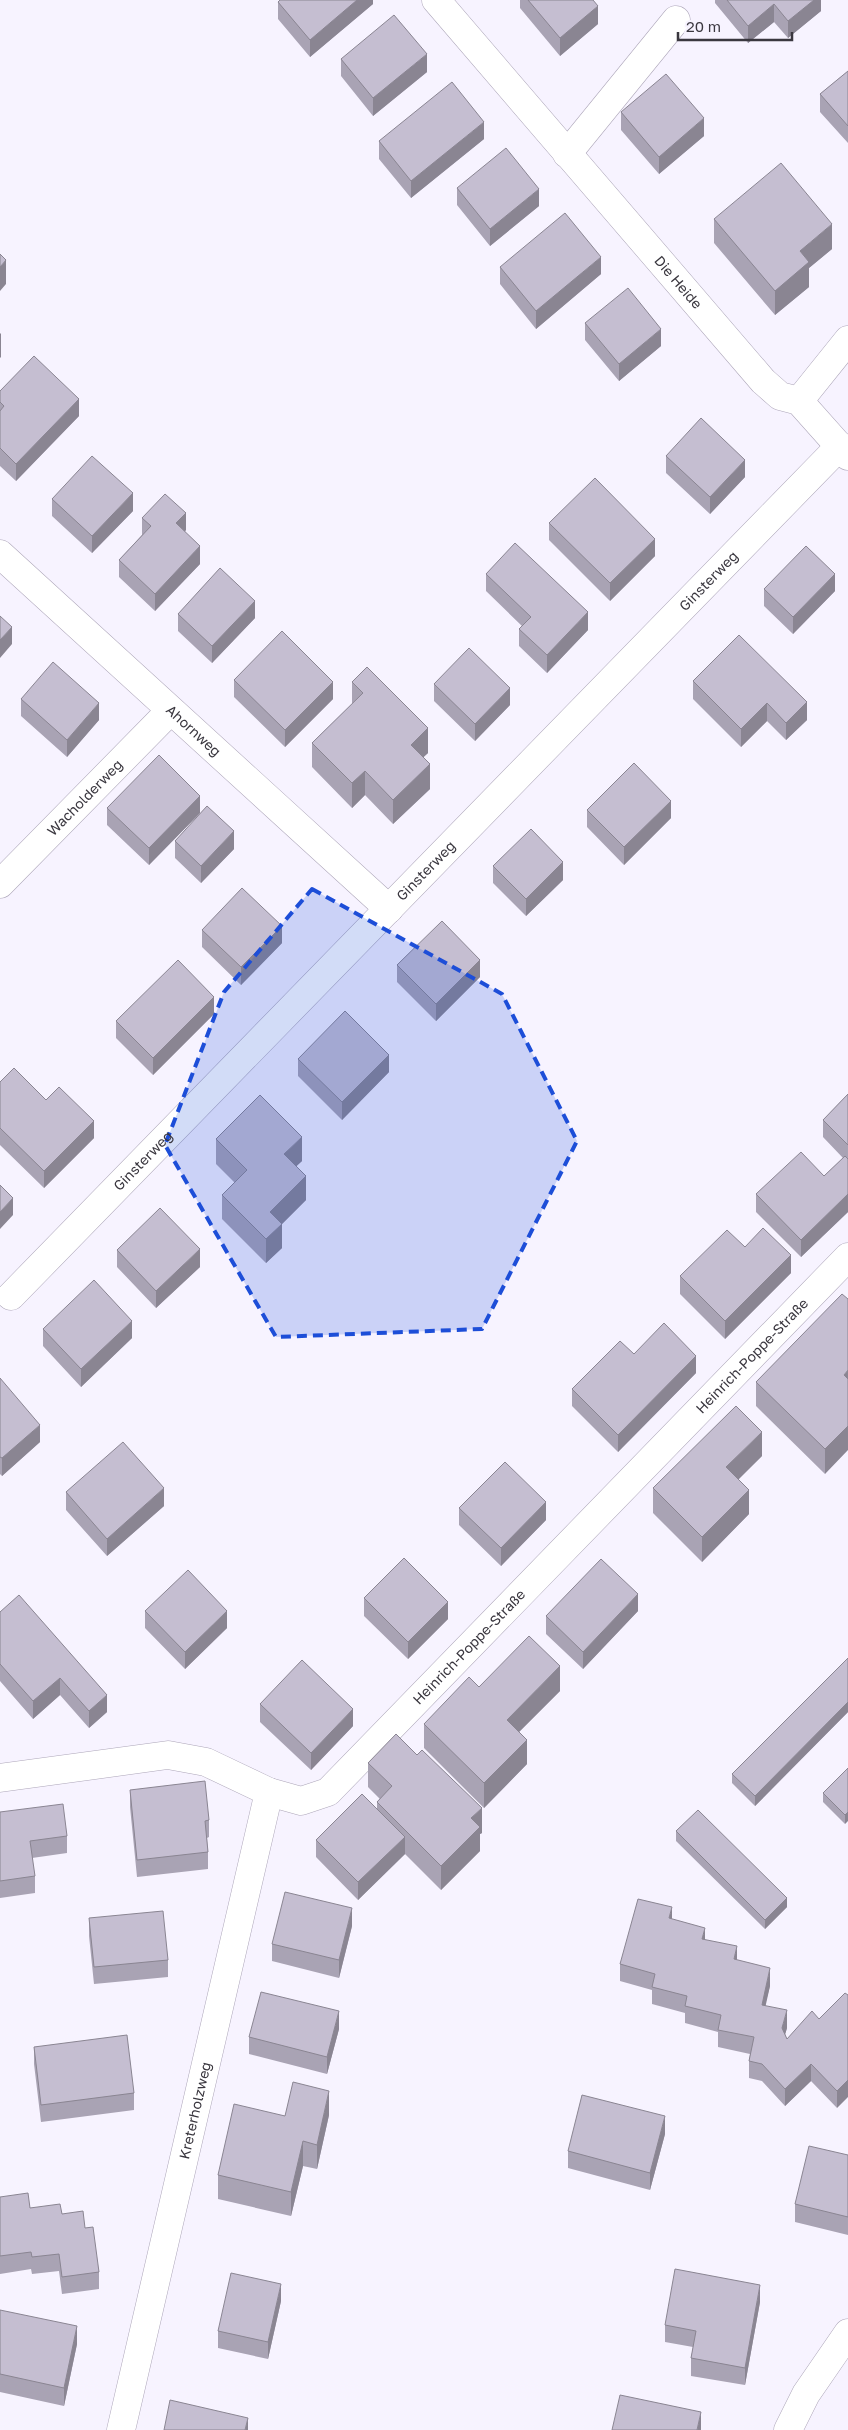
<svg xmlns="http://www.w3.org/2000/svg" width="848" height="2430" font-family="'Golos Text',sans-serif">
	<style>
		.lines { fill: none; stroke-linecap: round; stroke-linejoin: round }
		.minor-casing { stroke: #ada6b9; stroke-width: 29 }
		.minor { stroke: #fff; stroke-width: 28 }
		.wall { fill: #a9a3b4 }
		.shaded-wall { fill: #8a8592 }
		.building { fill: #c5bed1; stroke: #8a8592 }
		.marked { fill: #1d4ed8; fill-opacity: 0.2; stroke: #1d4ed8; stroke-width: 4; stroke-dasharray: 10 6; stroke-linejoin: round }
		.labels { text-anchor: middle; stroke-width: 5; stroke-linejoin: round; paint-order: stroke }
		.street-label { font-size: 14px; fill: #3a373f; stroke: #f7f3ff }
	</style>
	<rect width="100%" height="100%" fill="#f7f3ff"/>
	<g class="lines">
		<g class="minor-casing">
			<g id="minor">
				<path id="s1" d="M436,0L763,381L780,396L799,401L848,456"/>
				<path d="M567,154L676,20"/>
				<path d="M799,401L848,340"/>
				<path id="s2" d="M0,554L389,909"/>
				<path id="s3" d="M0,884L170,711"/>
				<path id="s4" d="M11,1296L840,446"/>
				<path id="s5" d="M0,1778L168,1755L206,1762L269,1792L301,1801L328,1792L848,1257"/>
				<path id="s6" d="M121,2430L269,1792"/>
				<path d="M788,2430L806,2394L848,2333"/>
			</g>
		</g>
		<use href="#minor" class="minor"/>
	</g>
	<path class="wall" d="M373,0V4L310,57L278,19V2Z
		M520,0H593L598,24L560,56L520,8Z
		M715,0H821V11L788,38L774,22L748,43L715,3Z
		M341,59L427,72L373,116L341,76Z
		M848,71V143L820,112V94Z
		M621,112L704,136L659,174L621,130Z
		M484,139L411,198L379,159V141Z
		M457,188L539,206L490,246L457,205Z
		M714,219L832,249L809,268V287L775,315L714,243Z
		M500,267L601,274L536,329L500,284Z
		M585,323L661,346L619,381L585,340Z
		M0,391L79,416L16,481L0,466Z
		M666,456L745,477L710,514L666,473Z
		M52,499L133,511L92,553L52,516Z
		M142,518L186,530L185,531L200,564L155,611L119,577V560L142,535Z
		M549,523L655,556L610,601L549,540Z
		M486,574L588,630L547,673L519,646V629L522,626L486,591Z
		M764,589L835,591L793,634L764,606Z
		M178,614L255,618L212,663L178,631Z
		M234,680L333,699L285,747L234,697Z
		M693,681L807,702V720L786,740L767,721L741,747L693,699Z
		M352,682L428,753L423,757L430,789L393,824L365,795L352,808L312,767V743L352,704Z
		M434,684L510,705L475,741L434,701Z
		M21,699L99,720L67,757L21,716Z
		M107,808L200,813L149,865L107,825Z
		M587,810L671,818L624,865L587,827Z
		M175,841L234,849L201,883L175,858Z
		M493,866L563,880L526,916L493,883Z
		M202,930L282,943L241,985L202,947Z
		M397,965L480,977L436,1021L397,982Z
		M214,1014L153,1075L116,1038V1021Z
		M298,1059L389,1072L342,1120L298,1076Z
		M0,1082L46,1100L94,1138L44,1188L0,1145Z
		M848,1094V1212L801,1257L756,1212V1194L824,1176L843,1158L823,1137V1120Z
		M216,1139L302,1161L296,1166L306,1200L282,1224V1248L266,1263L222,1219V1195L235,1183L216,1164Z
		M745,1247L791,1273L725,1339L680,1294V1276Z
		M117,1250L200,1267L156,1308L117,1267Z
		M848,1299L825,1474L756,1406V1382Z
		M43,1329L132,1338L81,1387L43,1346Z
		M634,1354L696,1373L618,1452L572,1406V1389Z
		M0,1378L40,1442L2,1476L0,1474Z
		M762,1456L738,1479L749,1514L702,1562L653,1513V1488Z
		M66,1492L164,1506L107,1556L66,1510Z
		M459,1508L546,1520L501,1566L459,1525Z
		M364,1598L448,1619L408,1659L364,1616Z
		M145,1611L227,1628L185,1669L145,1628Z
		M638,1611L583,1669L546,1634V1616Z
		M0,1612L107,1712L89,1728L60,1695L33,1719L0,1681Z
		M848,1658V1712L755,1806L732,1783V1774Z
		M479,1687L560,1691L519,1732L527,1764L484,1808L424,1748V1724Z
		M260,1704L353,1726L311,1770L260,1722Z
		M368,1763L482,1833L480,1834V1851L441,1890L405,1854L358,1900L316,1857V1840L377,1809V1802L380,1799L368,1787Z
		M848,1768L845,1824L823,1802V1793Z
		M130,1790L209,1820V1837L207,1838L208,1852V1869L137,1877L130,1807Z
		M0,1812L67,1836V1853L32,1858L35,1876V1893L0,1898Z
		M676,1831L787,1907L765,1929L676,1841Z
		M89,1918L168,1960V1977L94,1984L89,1936Z
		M672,1919L737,1960L770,1986L765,2005L787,2028L785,2034L787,2039L819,2019L845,1993L837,2108L811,2081L785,2106L762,2081L749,2078V2061L750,2054L718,2047V2032L685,2023V2013L652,2004V1990L620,1981V1964Z
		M352,1926L339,1978L272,1961V1944Z
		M339,2029L327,2074L249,2054V2037Z
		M34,2047L134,2093V2110L41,2122L34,2064Z
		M329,2115L317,2169L303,2166L291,2216L218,2199V2175L285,2116Z
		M665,2134L650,2190L568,2168V2151Z
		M848,2155V2235L795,2222V2204Z
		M0,2197L30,2208L62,2214L85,2228L99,2272V2289L62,2294L59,2271L32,2274L31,2269L0,2274Z
		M281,2301L268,2359L218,2348V2331Z
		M760,2302L745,2385L691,2376V2358L693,2347L665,2342V2325Z
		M0,2310L77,2344L64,2406L0,2392Z"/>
	<path class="shaded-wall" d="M357,0H373V4L310,57V40Z
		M814,0H821V11L788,38V21Z
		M774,4V22L748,43V26Z
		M598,6V24L560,56V38Z
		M427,54V72L373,116V98Z
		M704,118V136L659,174V157Z
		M484,122V139L411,198V181Z
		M539,189V206L490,246V229Z
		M832,224V249L809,268V287L775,315V291L800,251Z
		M601,257V274L536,329V311Z
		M6,260V284L0,291V267Z
		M661,329V346L619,381V364Z
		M1,333V357L0,358V334Z
		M79,399V416L16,481V464Z
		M745,460V477L710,514V497Z
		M133,493V511L92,553V536Z
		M186,513V530L176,541V523Z
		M655,539V556L610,601V583Z
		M200,546V564L155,611V594Z
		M835,574V591L793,634V617Z
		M255,601V618L212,663V646Z
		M588,612V630L547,673V655Z
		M12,627V644L0,658V640Z
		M333,682V699L285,747V730Z
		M510,688V705L475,741V724Z
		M807,702V720L786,740V723Z
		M99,703V720L67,757V740Z
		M767,703V721L741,747V729Z
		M428,728V753L411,769V745Z
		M430,764V789L393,824V800Z
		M365,771V795L352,808V783Z
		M200,796V813L149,865V848Z
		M671,801V818L624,865V847Z
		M234,831V849L201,883V866Z
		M563,862V880L526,916V899Z
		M282,926V943L241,985V967Z
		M480,960V977L436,1021V1004Z
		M214,997V1014L153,1075V1058Z
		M389,1055V1072L342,1120V1102Z
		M94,1121V1138L44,1188V1171Z
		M302,1137V1161L284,1178V1154Z
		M306,1176V1200L282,1224V1248L266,1263V1239L270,1212Z
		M848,1194V1212L801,1257V1240Z
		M13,1198V1215L0,1229V1212Z
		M200,1249V1267L156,1308V1291Z
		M791,1255V1273L725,1339V1321Z
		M132,1321V1338L81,1387V1369Z
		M696,1356V1373L618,1452V1435Z
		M848,1370V1395L844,1375Z
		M40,1425V1442L2,1476V1458Z
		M848,1426V1450L825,1474V1449Z
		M762,1432V1456L726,1492V1467Z
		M164,1488V1506L107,1556V1539Z
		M749,1490V1514L702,1562V1537Z
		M546,1502V1520L501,1566V1548Z
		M638,1594V1611L583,1669V1652Z
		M448,1602V1619L408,1659V1642Z
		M227,1611V1628L185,1669V1652Z
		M560,1666V1691L507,1744V1720Z
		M60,1678V1695L33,1719V1701Z
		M107,1695V1712L89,1728V1711Z
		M848,1702V1712L755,1806V1796Z
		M353,1709V1726L311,1770V1753Z
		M527,1740V1764L484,1808V1783Z
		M482,1808V1833L480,1834V1851L441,1890V1866L471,1818Z
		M848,1812V1821L845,1824V1815Z
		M405,1837V1854L358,1900V1882Z
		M787,1898V1907L765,1929V1920Z
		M672,1907V1924L669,1918Z
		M352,1908V1926L339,1978V1960Z
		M705,1928V1945L702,1939Z
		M737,1946V1963L734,1959Z
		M770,1968V1986L762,2022V2005Z
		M787,2010V2028L782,2045V2028Z
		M339,2011V2029L327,2074V2057Z
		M811,2064V2081L785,2106V2089Z
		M848,2080V2097L837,2108V2091Z
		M329,2091V2115L317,2169V2145Z
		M665,2116V2134L650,2190V2173Z
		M303,2141V2166L291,2216V2192Z
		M281,2284V2301L268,2359V2342Z
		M760,2285V2302L745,2385V2368Z
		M77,2326V2344L64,2406V2388Z
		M701,2412V2430H697Z
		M248,2418V2430H245Z"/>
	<path class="building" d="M280,0H357L310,40L278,2Z
		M528,0H593L598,6L560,38Z
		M727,0H814L788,21L774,4L748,26Z
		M394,15L427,54L373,98L341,59Z
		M848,71V126L820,94Z
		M666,74L704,118L659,157L621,112Z
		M452,82L484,122L411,181L379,141Z
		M506,148L539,189L490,229L457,188Z
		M781,163L832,224L800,251L809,262L775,291L714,219Z
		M565,213L601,257L536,311L500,267Z
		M0,254L6,260L0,267Z
		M628,288L661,329L619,364L585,323Z
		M34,356L79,399L16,464L0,448V411L4,406L0,402V391Z
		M701,418L745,460L710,497L666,456Z
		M92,456L133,493L92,536L52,499Z
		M595,478L655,539L610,583L549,523Z
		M165,494L186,513L176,523L200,546L155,594L119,560L151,526L142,518Z
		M515,543L588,612L547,655L519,629L531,617L486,574Z
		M806,546L835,574L793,617L764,589Z
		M220,568L255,601L212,646L178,614Z
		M0,616L12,627L0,640Z
		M282,631L333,682L285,730L234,680Z
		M739,635L807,702L786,723L767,703L741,729L693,681Z
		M469,648L510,688L475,724L434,684Z
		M53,662L99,703L67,740L21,699Z
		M367,667L428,728L411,745L430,764L393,800L365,771L352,783L312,743L363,693L352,682Z
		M159,755L200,796L149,848L107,808Z
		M634,763L671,801L624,847L587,810Z
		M207,806L234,831L201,866L175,841Z
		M531,829L563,862L526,899L493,866Z
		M242,888L282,926L241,967L202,930Z
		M442,921L480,960L436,1004L397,965Z
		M178,960L214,997L153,1058L116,1021Z
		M345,1011L389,1055L342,1102L298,1059Z
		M14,1068L46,1100L59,1087L94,1121L44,1171L0,1128V1082Z
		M848,1094V1145L823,1120Z
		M260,1095L302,1137L284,1154L306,1176L270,1212L282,1224L266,1239L222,1195L247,1170L216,1139Z
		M801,1152L824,1176L845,1156L848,1159V1194L801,1240L756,1194Z
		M0,1185L13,1198L0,1212Z
		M160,1208L200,1249L156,1291L117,1250Z
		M763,1228L791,1255L725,1321L680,1276L727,1230L745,1247Z
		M94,1280L132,1321L81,1369L43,1329Z
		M842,1294L848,1299V1370L844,1375L848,1379V1426L825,1449L756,1382Z
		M664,1323L696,1356L618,1435L572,1389L620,1341L634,1354Z
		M0,1378L40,1425L2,1458L0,1457Z
		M736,1406L762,1432L726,1467L749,1490L702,1537L653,1488Z
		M123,1442L164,1488L107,1539L66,1492Z
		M505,1462L546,1502L501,1548L459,1508Z
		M404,1558L448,1602L408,1642L364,1598Z
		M601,1559L638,1594L583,1652L546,1616Z
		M188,1570L227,1611L185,1652L145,1611Z
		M19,1595L107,1695L89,1711L60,1678L33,1701L0,1664V1612Z
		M529,1636L560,1666L507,1720L527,1740L484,1783L424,1724L469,1677L479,1687Z
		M848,1658V1702L755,1796L732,1774Z
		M302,1660L353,1709L311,1753L260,1704Z
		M396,1734L417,1755L422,1750L482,1808L471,1818L480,1827L441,1866L377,1802L392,1786L368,1763Z
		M848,1768V1812L845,1815L823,1793Z
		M205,1781L209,1820L205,1821L208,1852L137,1860L130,1790Z
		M362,1794L405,1837L358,1882L316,1840Z
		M63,1804L67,1836L30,1841L35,1876L0,1881V1812Z
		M698,1810L787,1898L765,1920L676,1831Z
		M285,1892L352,1908L339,1960L272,1944Z
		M638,1899L672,1907L669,1918L705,1928L702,1939L737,1946L734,1959L770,1968L762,2005L787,2010L782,2028L787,2039L812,2011L819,2019L845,1993L848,1995V2080L837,2091L811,2064L785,2089L762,2064L749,2061L754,2037L718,2030L721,2015L685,2006L687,1996L652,1987L655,1974L620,1964Z
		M163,1911L168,1960L94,1967L89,1918Z
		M261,1992L339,2011L327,2057L249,2037Z
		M127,2035L134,2093L41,2105L34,2047Z
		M293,2082L329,2091L317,2145L303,2141L291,2192L218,2175L234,2104L285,2116Z
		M582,2095L665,2116L650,2173L568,2151Z
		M809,2146L848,2155V2217L795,2204Z
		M28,2193L30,2208L60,2204L62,2214L83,2211L85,2228L93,2227L99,2272L62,2277L59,2254L32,2257L31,2252L0,2256V2197Z
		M675,2269L760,2285L745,2368L691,2358L696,2331L665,2325Z
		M231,2273L281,2284L268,2342L218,2331Z
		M0,2310L77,2326L64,2388L0,2374Z
		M620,2395L701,2412L697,2430H612Z
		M170,2400L248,2418L245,2430H164Z"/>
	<path class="marked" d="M312,889L502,994L577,1141L482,1329L276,1337L165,1145L224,992Z"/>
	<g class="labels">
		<g class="street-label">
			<text dy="5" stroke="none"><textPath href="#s1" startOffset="372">Die Heide</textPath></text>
			<text dy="5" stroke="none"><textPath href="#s4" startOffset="999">Ginsterweg</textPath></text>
			<text dy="5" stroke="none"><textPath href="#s2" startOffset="262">Ahornweg</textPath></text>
			<text dy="5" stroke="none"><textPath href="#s3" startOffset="121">Wacholderweg</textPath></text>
			<text dy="5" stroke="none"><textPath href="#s4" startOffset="594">Ginsterweg</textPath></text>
			<text dy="5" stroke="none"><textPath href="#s4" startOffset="189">Ginsterweg</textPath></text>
			<text dy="5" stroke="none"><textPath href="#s5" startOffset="948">Heinrich-Poppe-Straße</textPath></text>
			<text dy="5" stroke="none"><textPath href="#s5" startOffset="542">Heinrich-Poppe-Straße</textPath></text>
			<text dy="5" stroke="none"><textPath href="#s6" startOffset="328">Kreterholzweg</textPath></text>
		</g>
	</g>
	<path d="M678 32v8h114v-8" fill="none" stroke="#3a373f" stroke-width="2.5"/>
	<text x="686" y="32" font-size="15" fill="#3a373f" stroke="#f7f3ff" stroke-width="4" paint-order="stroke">20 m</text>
</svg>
